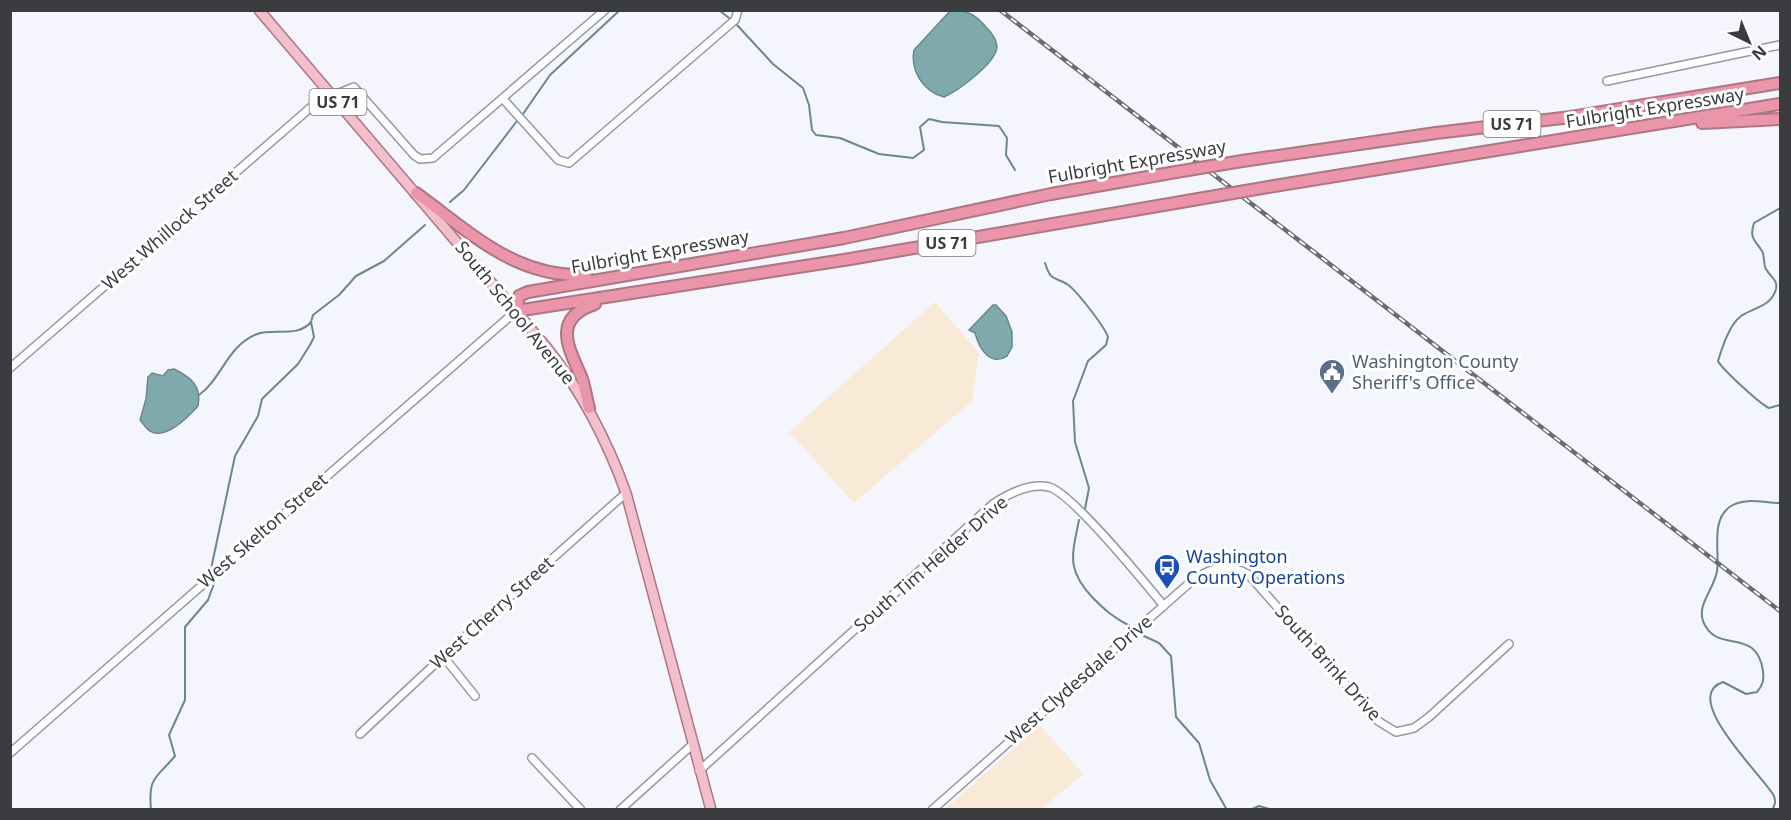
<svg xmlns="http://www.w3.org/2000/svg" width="1791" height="820" font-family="'Noto Sans',sans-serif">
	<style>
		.industrial { fill: #f8ead6 }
		.water { fill: #80a9ad; stroke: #6b888c; stroke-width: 1.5 }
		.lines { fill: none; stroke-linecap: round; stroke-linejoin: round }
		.stream { stroke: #6b888c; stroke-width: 2 }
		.minor-casing { stroke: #96979f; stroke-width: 10 }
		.major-casing { stroke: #ad7685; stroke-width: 12 }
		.highway-casing { stroke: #ad7685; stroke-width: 14 }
		.minor { stroke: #fff; stroke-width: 7 }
		.major { stroke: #f3bfcc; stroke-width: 9 }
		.highway { stroke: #eb95aa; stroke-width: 10 }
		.rail-casing { stroke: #6b6c71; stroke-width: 4.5 }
		.rail { stroke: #fff; stroke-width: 2; stroke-dasharray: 7; stroke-linecap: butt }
		.highway-bridge-casing { stroke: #ad7685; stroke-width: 14; stroke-linecap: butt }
		.highway-bridge { stroke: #eb95aa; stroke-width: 10 }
		.labels { text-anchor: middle; stroke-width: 6; stroke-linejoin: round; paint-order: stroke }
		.shield { fill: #fff; stroke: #767679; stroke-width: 1.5 }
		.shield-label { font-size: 16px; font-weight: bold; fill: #3b3c3f }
		.street-label { font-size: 18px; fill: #3b3c3f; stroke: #fff }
		.service-label { font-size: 18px; fill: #4e5e75; stroke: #fff; text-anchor: start }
		.transit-label { font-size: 18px; fill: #164399; stroke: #fff; text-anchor: start }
	</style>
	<rect width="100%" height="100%" fill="#f4f5fd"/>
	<path class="industrial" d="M935,302L979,353L972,401L854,503L789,432Z
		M1040,725L1083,774L1042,809H945Z"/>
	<path class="water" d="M950,11C967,10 975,14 986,27C991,32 997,39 997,47C996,63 958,91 944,97C924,92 910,71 914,50Z
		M993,305H996L1006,316L1012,332V347L1007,356C990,367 979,348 975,333L969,330Z
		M174,369C190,377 202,385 198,406C189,416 166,441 150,431C146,429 143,423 140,420L146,399L148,377L152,373L163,376L168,370Z"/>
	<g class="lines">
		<path class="stream" d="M719,10L729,18
			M737,25L773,64L803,88L809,105L812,130L816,135L840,138L879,154L913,158L924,150L920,127L929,119L942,122L999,126L1007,138L1006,155L1015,170
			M523,114L550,75L620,10
			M450,202L464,190L517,121
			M1780,208L1754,223C1749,238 1755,240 1762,251C1765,256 1763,264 1766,269C1770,277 1778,279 1776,289C1771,307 1754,307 1741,316C1729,325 1722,348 1718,361C1722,369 1760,404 1769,408L1780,405
			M1045,263C1051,281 1052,276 1067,284C1077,291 1104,326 1108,337L1106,345L1088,361L1073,401L1075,442L1089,488L1085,509
			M199,395C223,377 227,346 257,334C273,328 298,338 311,322
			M1079,520C1072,555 1066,570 1093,598C1105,610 1114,618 1130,626
			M211,569L235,456L258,416L262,399L298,364L310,345L314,337L311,322L313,315L339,295L356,276L384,261L425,225
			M1144,636L1159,643L1171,656L1176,717L1199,743L1210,780L1227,810
			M151,810C148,776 156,779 175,756L169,735L185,700V627L208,600L216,578
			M1250,810L1259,806L1273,810
			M1772,810C1775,805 1776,802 1774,796C1766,779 1678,697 1723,682L1746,694L1757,692C1763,685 1764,680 1763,671C1757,628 1721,652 1706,627C1693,607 1714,591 1717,571C1720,552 1710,519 1731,506C1746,497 1764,503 1780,503"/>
		<g class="minor-casing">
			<path id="minor" d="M1607,81L1780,45
				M504,100L558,160L569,163L735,20L738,10
				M10,368L317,102L354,87L414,155L420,159L433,158L605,10
				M443,656L475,696
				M360,734L452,648L626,493
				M10,753L516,311
				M532,758L581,810
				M699,771L993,504C1008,494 1030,483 1049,487C1072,493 1145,583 1164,606
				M620,810L692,745
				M932,810L1194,579C1213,567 1227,563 1248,574L1378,721L1396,732L1414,728L1429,717L1509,644"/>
		</g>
		<g class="major-casing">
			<path id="major" d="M259,10L547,348C582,392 607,440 626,493L711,810"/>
		</g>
		<g class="highway-casing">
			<path id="highway" d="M1702,123L1780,119
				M1242,161L1436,133L1571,117L1780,83
				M1176,172L1051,194L844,238L528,292L519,296L516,311L850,259L1210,197
				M1274,186L1780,104
				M416,193C470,232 515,278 586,275
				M589,408C586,398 585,386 581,376C568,347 552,318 595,304"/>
		</g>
		<use href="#minor" class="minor"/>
		<use href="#major" class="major"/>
		<use href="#highway" class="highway"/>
		<g class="rail-casing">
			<path id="rail" d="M1000,10L1780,611"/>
		</g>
		<use href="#rail" class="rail"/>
		<g class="highway-bridge-casing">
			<path id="highway-bridge" d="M1176,172L1242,161
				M1210,197L1274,186"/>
		</g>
		<use href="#highway-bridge" class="highway-bridge"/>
	</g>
	<defs>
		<g id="civic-pin" transform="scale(1.35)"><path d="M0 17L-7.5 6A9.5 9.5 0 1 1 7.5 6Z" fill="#5c6f8a" stroke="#fff"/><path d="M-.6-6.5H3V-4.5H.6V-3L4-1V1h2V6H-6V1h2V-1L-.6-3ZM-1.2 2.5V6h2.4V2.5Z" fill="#fff"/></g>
		<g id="bus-pin" transform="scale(1.35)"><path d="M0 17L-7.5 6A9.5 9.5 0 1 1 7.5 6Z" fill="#1a4fb4" stroke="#fff"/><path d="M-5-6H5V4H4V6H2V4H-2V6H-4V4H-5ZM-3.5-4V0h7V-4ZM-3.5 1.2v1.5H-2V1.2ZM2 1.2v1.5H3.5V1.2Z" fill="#fff"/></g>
	</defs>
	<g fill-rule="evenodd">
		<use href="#civic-pin" x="1332" y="372"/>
		<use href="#bus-pin" x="1167" y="567"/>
	</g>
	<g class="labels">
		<g class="shield">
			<rect x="309.5" y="89" width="57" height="26" rx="4.5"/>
			<rect x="1483.5" y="111" width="57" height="26" rx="4.5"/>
			<rect x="918.5" y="230" width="57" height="26" rx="4.5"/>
		</g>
		<g class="shield-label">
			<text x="338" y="108">US 71</text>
			<text x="1512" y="130">US 71</text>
			<text x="947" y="249">US 71</text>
		</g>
		<g class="street-label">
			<text transform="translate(1655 108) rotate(-9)" y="6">Fulbright Expressway</text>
			<text transform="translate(1137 162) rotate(-10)" y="6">Fulbright Expressway</text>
			<text transform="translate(170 230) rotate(-41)" y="6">West Whillock Street</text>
			<text transform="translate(660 252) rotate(-10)" y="6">Fulbright Expressway</text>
			<text transform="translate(515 313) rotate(51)" y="6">South School Avenue</text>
			<text transform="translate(263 531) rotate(-41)" y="6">West Skelton Street</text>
			<text transform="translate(931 564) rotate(-41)" y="6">South Tim Helder Drive</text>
			<text transform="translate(492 613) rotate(-42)" y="6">West Cherry Street</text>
			<text transform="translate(1328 663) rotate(48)" y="6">South Brink Drive</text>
			<text transform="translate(1079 680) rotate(-41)" y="6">West Clydesdale Drive</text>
		</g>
		<g class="service-label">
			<text x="1352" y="368">Washington County<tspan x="1352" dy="21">Sheriff's Office</tspan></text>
		</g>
		<g class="transit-label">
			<text x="1186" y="563">Washington<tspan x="1186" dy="21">County Operations</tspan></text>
		</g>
	</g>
	<rect width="1791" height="820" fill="none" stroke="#3b3c3f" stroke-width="24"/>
	<g transform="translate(1749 42) rotate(137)" stroke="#ffffff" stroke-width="4.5" paint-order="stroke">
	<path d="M0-4.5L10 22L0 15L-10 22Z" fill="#3b3c3f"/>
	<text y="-9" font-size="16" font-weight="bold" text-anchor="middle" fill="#3b3c3f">N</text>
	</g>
</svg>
